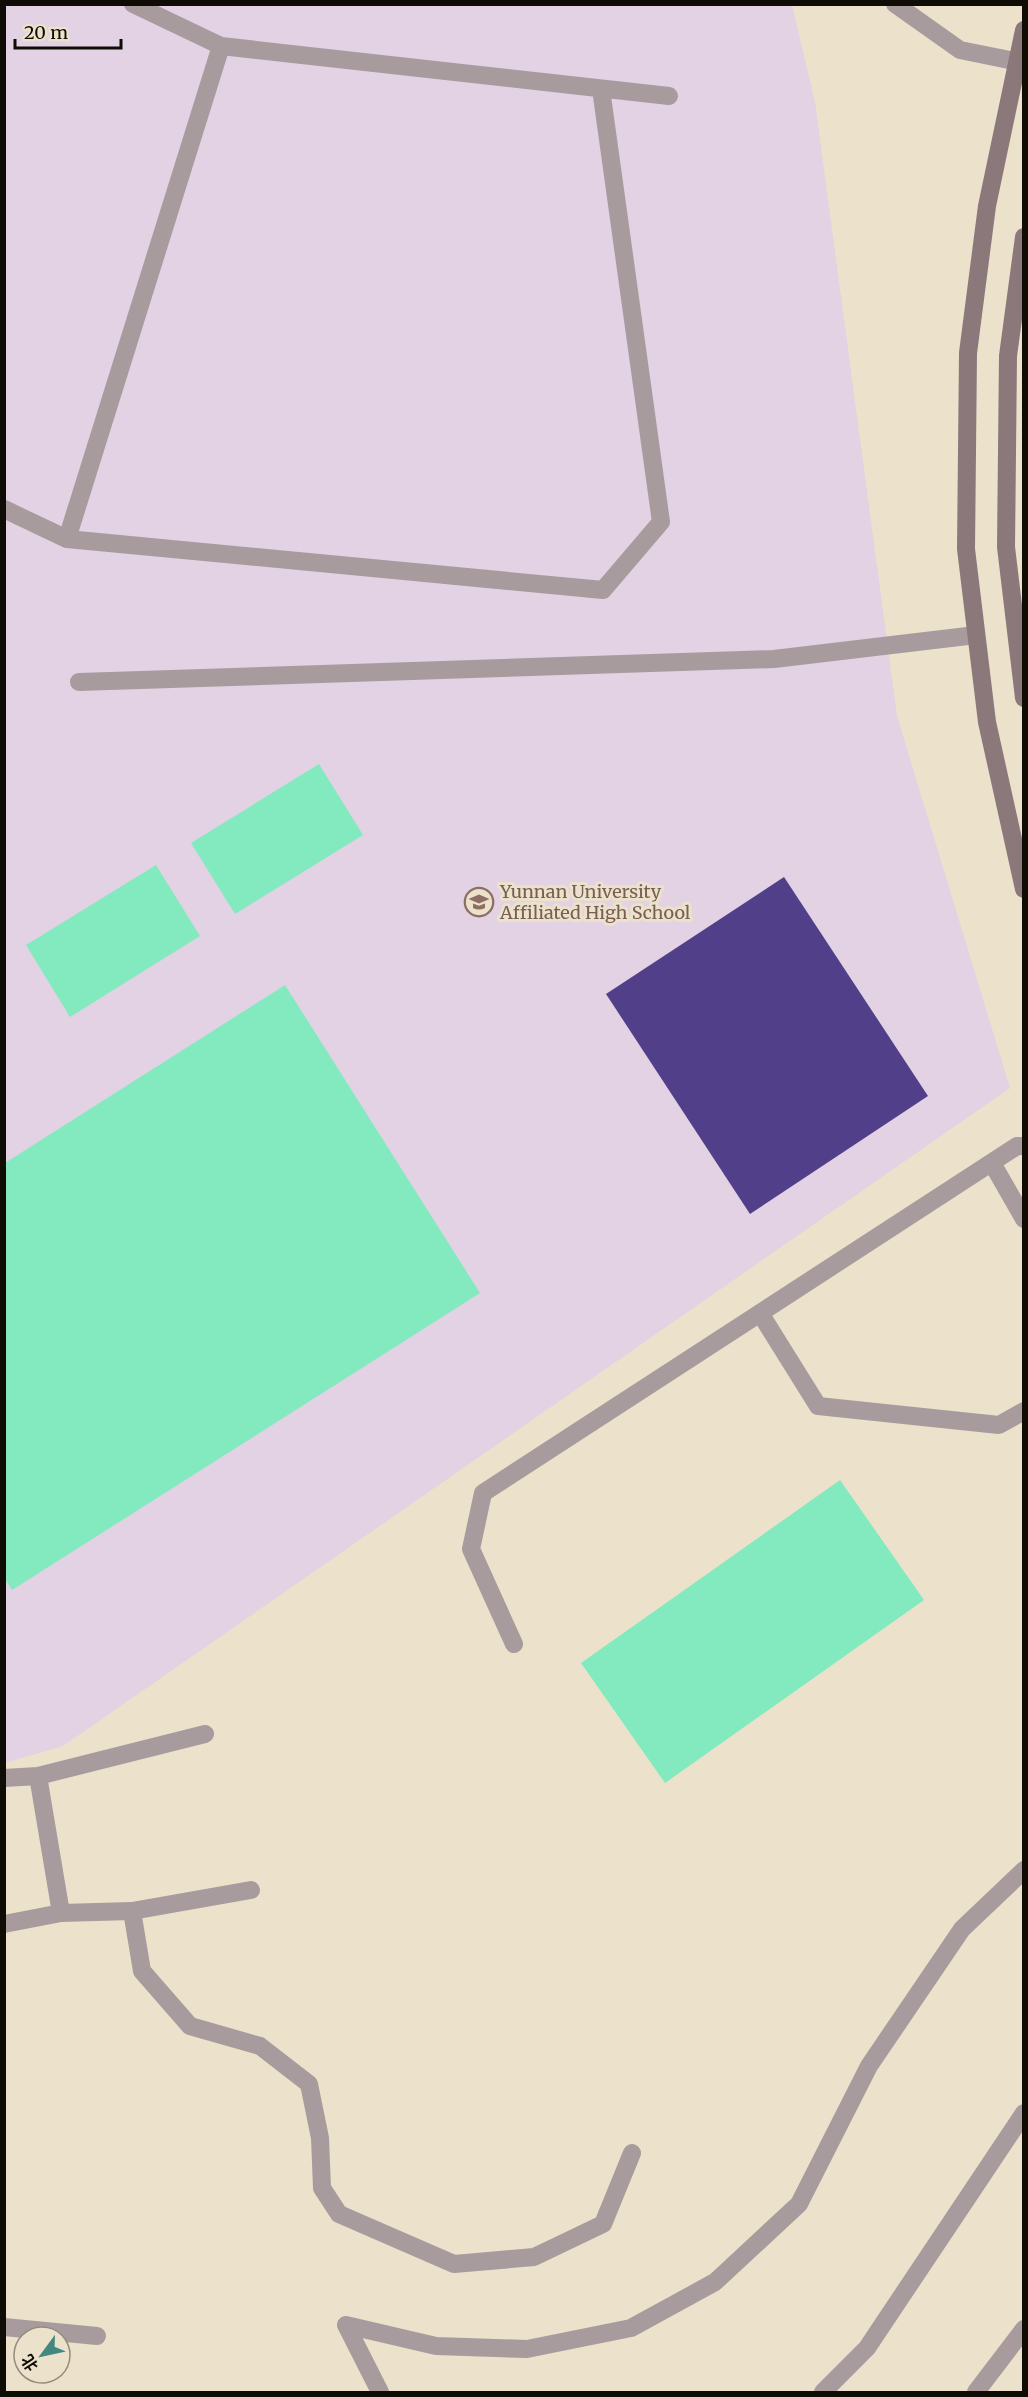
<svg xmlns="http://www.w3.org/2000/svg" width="1028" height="2397" font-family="Merriweather,'Noto Sans SC',serif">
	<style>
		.education { fill: #e2d2e4 }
		.green { fill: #82eabe }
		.building { fill: #514089 }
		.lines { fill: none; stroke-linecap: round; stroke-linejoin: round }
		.lane { stroke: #a79b9d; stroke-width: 18 }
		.street { stroke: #a79b9d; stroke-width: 18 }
		.secondary { stroke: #8a787b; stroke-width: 18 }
		.labels { text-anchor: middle; stroke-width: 6; stroke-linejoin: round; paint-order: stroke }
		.education-label { font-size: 18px; fill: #785e54; stroke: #ece1ca; text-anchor: start }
	</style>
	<rect width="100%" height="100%" fill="#ece1ca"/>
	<path class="education" d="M5,5H792L815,102L897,716L1010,1088L63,1746L5,1763Z"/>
	<path class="green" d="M319,764L363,835L235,914L191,843Z
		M156,865L200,936L70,1017L26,945Z
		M285,985L480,1293L12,1590L4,1577L5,1163Z
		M840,1480L924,1600L665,1783L581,1663Z"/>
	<path class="building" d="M784,877L928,1096L750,1214L606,994Z"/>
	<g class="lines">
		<path class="lane" d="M133,4L221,46L669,96
			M4,509L67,539L603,590L661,522L601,89
			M67,539L221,46
			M79,682L774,659L976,635
			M992,1163L1024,1219
			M760,1313L818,1406L999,1425L1024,1411
			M514,1644L471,1549L483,1493L1017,1146H1024
			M38,1776L61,1913
			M4,1778L38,1776L205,1734
			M132,1911L142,1971L190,2026L260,2046L309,2084L320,2138L322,2188L339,2214L454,2264L534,2257L603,2224L632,2153
			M4,2327L97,2336
			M823,2392L867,2348L1024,2113"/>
		<path class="street" d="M895,4L960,50L1024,63
			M4,1924L61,1913L132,1911L251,1890
			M346,2325L436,2346L527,2349L631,2328L715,2282L799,2204L869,2066L962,1929L1024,1870
			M346,2325L380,2392
			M976,2392L1024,2329"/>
		<path class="secondary" d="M1024,30L987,206L968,353L966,549L987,722L1024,889
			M1024,237L1008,356L1006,547L1024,698"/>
	</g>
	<defs>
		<g id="school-ring" transform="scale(1.5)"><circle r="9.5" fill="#ece1ca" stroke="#8d6e63" stroke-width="1.5"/><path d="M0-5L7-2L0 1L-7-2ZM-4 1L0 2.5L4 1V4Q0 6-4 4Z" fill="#8d6e63"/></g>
	</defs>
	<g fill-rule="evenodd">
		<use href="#school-ring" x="479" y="902"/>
	</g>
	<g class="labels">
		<g class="education-label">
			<text x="500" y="898">Yunnan University<tspan x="500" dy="21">Affiliated High School</tspan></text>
		</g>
	</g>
	<rect width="1028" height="2397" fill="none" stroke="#0f0c05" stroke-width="12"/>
	<g transform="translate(42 2355) rotate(237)"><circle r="28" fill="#ece1ca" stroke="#948c7b" stroke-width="1.5"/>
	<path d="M0-4.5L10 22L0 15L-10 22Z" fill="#418881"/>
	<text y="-9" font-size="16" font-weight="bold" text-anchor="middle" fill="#0f0c05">北</text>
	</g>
	<path d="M15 39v9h106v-9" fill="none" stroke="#0f0c05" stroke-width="3"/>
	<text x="24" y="39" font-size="18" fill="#0f0c05" stroke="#ece1ca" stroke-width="4.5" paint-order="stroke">20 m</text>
</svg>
